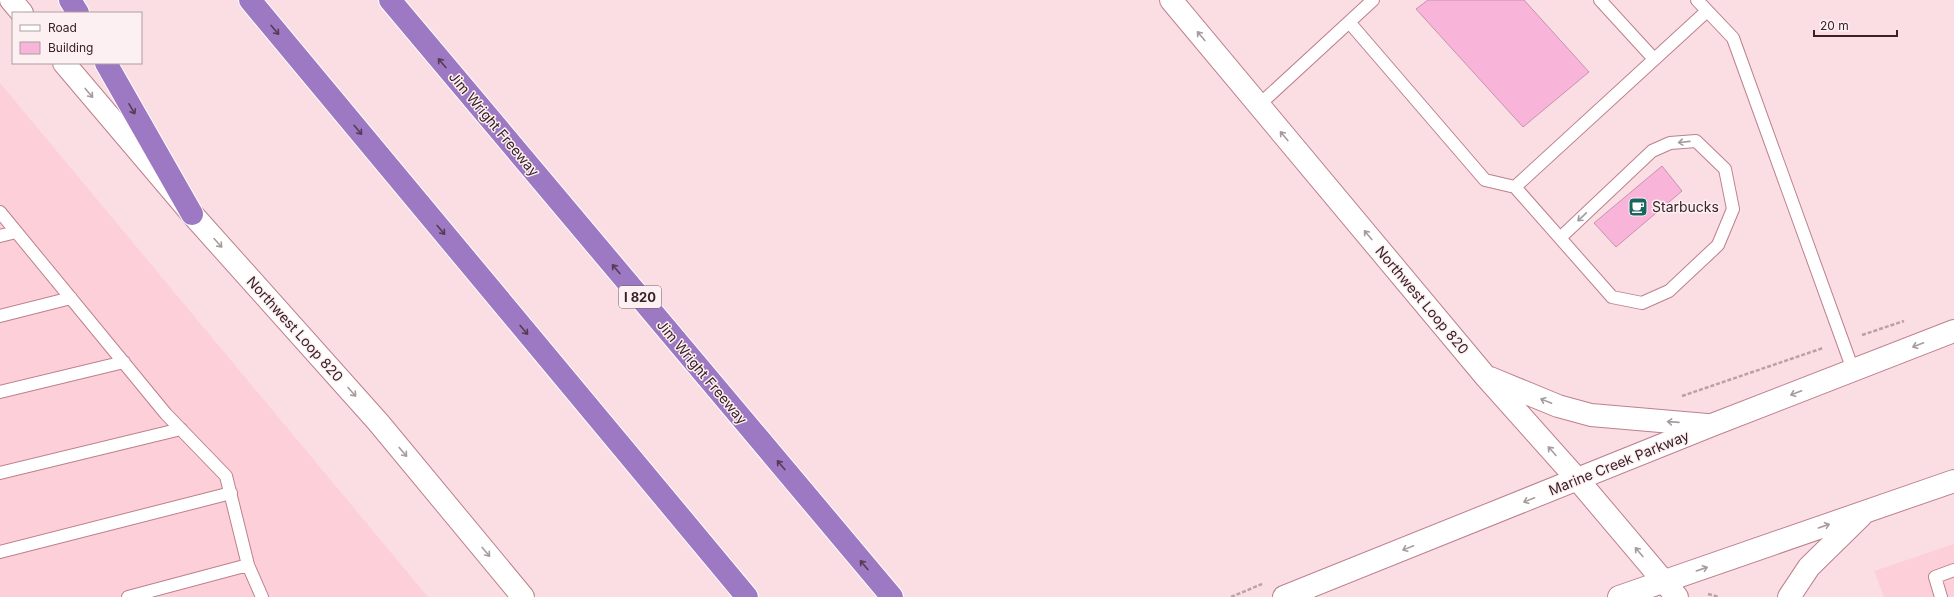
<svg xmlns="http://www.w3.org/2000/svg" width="1954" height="597" font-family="Inter,sans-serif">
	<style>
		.built { fill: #fdcfd8 }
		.building { fill: #f8b4d9; stroke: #c892af }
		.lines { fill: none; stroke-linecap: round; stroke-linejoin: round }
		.service-casing { stroke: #bd808d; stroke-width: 14 }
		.secondary-casing { stroke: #bd808d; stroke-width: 24 }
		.motorway-casing { stroke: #fff; stroke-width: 24 }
		.path { stroke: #bba0a5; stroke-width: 2.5; stroke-dasharray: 4 2; stroke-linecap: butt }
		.service { stroke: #fff; stroke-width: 12 }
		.secondary { stroke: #fff; stroke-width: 22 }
		.motorway { stroke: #9c79c2; stroke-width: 22 }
		.oneway { stroke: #573b55 }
		.oneway2 { stroke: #a69b9d }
		.labels { text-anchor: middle; stroke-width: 3; stroke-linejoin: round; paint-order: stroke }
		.shield { fill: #fdf0f2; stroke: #745f63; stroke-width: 1 }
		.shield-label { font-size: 13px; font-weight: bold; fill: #392126 }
		.street-label { font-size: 14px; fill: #392126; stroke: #fdf0f2 }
		.poi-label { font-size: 14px; fill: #392126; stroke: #fdf0f2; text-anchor: start }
	</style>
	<rect width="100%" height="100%" fill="#fadee3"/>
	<path class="built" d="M0,83L428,597H0Z
		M1954,544V597H1884L1874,571Z"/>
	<path class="building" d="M1428,0H1524L1589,72L1523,127L1416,9Z
		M1662,166L1682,191L1616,247L1594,223Z"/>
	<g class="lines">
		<g class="service-casing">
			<path id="service" d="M1600,0L1654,59
				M1697,0L1733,38L1853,370
				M1349,22L1485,180L1515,187L1707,11
				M1259,105L1373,0
				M1515,187L1612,297L1642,303L1669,291L1718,245L1733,209L1725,169L1696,141L1670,143L1652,151L1560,238
				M0,212L166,414L226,476L248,565L262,597
				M0,236L16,232
				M0,316L71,298
				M0,392L124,362
				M0,473L181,429
				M0,552L231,493
				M128,597L248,565
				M1941,597L1935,577L1954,570"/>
		</g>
		<g class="secondary-casing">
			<path id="secondary" d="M11,0L22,13
				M1171,0L1486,377L1578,480L1677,597
				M64,63L192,214L378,422L523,597
				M1490,378L1558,406L1591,415L1707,425
				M1284,597L1712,425L1954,331
				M1619,597L1954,481
				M1789,597L1809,567L1861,516"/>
		</g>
		<g class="motorway-casing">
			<path id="motorway" d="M70,0L78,13
				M250,0L747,597
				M390,0L892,597
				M106,63L192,214"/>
		</g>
		<path class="path" d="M1862,335L1904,321
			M1682,396L1823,348
			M1708,594L1719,597
			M1231,597L1262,584"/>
		<use href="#service" class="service"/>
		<use href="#secondary" class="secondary"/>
		<use href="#motorway" class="motorway"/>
	</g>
	<defs><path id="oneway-shaft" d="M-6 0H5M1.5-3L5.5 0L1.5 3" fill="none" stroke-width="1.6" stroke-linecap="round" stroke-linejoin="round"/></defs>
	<g class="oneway">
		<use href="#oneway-shaft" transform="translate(275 30) rotate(50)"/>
		<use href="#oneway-shaft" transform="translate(442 63) rotate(-130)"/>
		<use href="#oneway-shaft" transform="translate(132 109) rotate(60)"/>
		<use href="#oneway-shaft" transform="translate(358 130) rotate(50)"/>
		<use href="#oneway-shaft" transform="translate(441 230) rotate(50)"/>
		<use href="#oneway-shaft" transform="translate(616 269) rotate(-130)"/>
		<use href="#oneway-shaft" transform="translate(524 330) rotate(50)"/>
		<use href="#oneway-shaft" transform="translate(781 465) rotate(-130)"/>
		<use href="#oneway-shaft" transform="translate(864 565) rotate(-130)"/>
	</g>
	<g class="oneway2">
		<use href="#oneway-shaft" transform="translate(1201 36) rotate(-130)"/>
		<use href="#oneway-shaft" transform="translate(89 93) rotate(50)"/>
		<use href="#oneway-shaft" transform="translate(1284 136) rotate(-130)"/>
		<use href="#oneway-shaft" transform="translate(1684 142) rotate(174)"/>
		<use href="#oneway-shaft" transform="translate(1582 217) rotate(137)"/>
		<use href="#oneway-shaft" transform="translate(1368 235) rotate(-130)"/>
		<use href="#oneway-shaft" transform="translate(218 243) rotate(48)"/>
		<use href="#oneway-shaft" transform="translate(1918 345) rotate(159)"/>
		<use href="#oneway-shaft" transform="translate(352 392) rotate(48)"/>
		<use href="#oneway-shaft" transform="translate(1796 393) rotate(159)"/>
		<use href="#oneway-shaft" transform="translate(1546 401) rotate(-158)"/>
		<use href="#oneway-shaft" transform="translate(1673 422) rotate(-176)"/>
		<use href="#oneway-shaft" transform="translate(1552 451) rotate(-132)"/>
		<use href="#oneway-shaft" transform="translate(403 452) rotate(50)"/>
		<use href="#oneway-shaft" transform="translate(1529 500) rotate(158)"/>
		<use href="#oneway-shaft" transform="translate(1824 526) rotate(-19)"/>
		<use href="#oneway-shaft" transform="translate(1408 548) rotate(158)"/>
		<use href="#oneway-shaft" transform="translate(486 552) rotate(50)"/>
		<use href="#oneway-shaft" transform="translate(1639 552) rotate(-130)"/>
		<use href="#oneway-shaft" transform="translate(1702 569) rotate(-19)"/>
	</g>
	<defs>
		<g id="cafe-square" transform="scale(1)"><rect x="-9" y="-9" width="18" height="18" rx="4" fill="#1a655e" stroke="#fdf0f2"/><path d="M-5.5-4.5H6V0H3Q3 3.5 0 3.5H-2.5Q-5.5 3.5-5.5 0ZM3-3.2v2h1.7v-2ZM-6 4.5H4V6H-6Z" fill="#fff"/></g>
	</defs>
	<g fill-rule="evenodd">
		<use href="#cafe-square" x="1638" y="207"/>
	</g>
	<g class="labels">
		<rect class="shield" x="619" y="286" width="42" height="22" rx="3"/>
		<g class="shield-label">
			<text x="640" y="302">I 820</text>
		</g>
		<g class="street-label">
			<text transform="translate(494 124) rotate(50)" y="5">Jim Wright Freeway</text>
			<text transform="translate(1422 300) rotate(50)" y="5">Northwest Loop 820</text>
			<text transform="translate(295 329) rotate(48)" y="5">Northwest Loop 820</text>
			<text transform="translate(702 372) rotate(50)" y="5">Jim Wright Freeway</text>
			<text transform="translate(1619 463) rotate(-22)" y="5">Marine Creek Parkway</text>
		</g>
		<g class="poi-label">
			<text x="1652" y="212">Starbucks</text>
		</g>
	</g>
	<rect x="12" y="12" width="130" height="52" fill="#fdf0f2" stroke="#af9da0"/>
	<rect x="20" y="25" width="20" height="6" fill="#ffffff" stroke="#af9da0"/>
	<text x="48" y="32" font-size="12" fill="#392126">Road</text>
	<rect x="20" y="42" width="20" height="12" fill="#f8b4d9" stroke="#af9da0"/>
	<text x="48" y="52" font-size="12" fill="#392126">Building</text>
	<path d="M1814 30v6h83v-6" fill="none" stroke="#392126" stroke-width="2"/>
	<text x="1820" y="30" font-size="12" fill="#392126" stroke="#fdf0f2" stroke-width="3" paint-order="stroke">20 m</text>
</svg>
